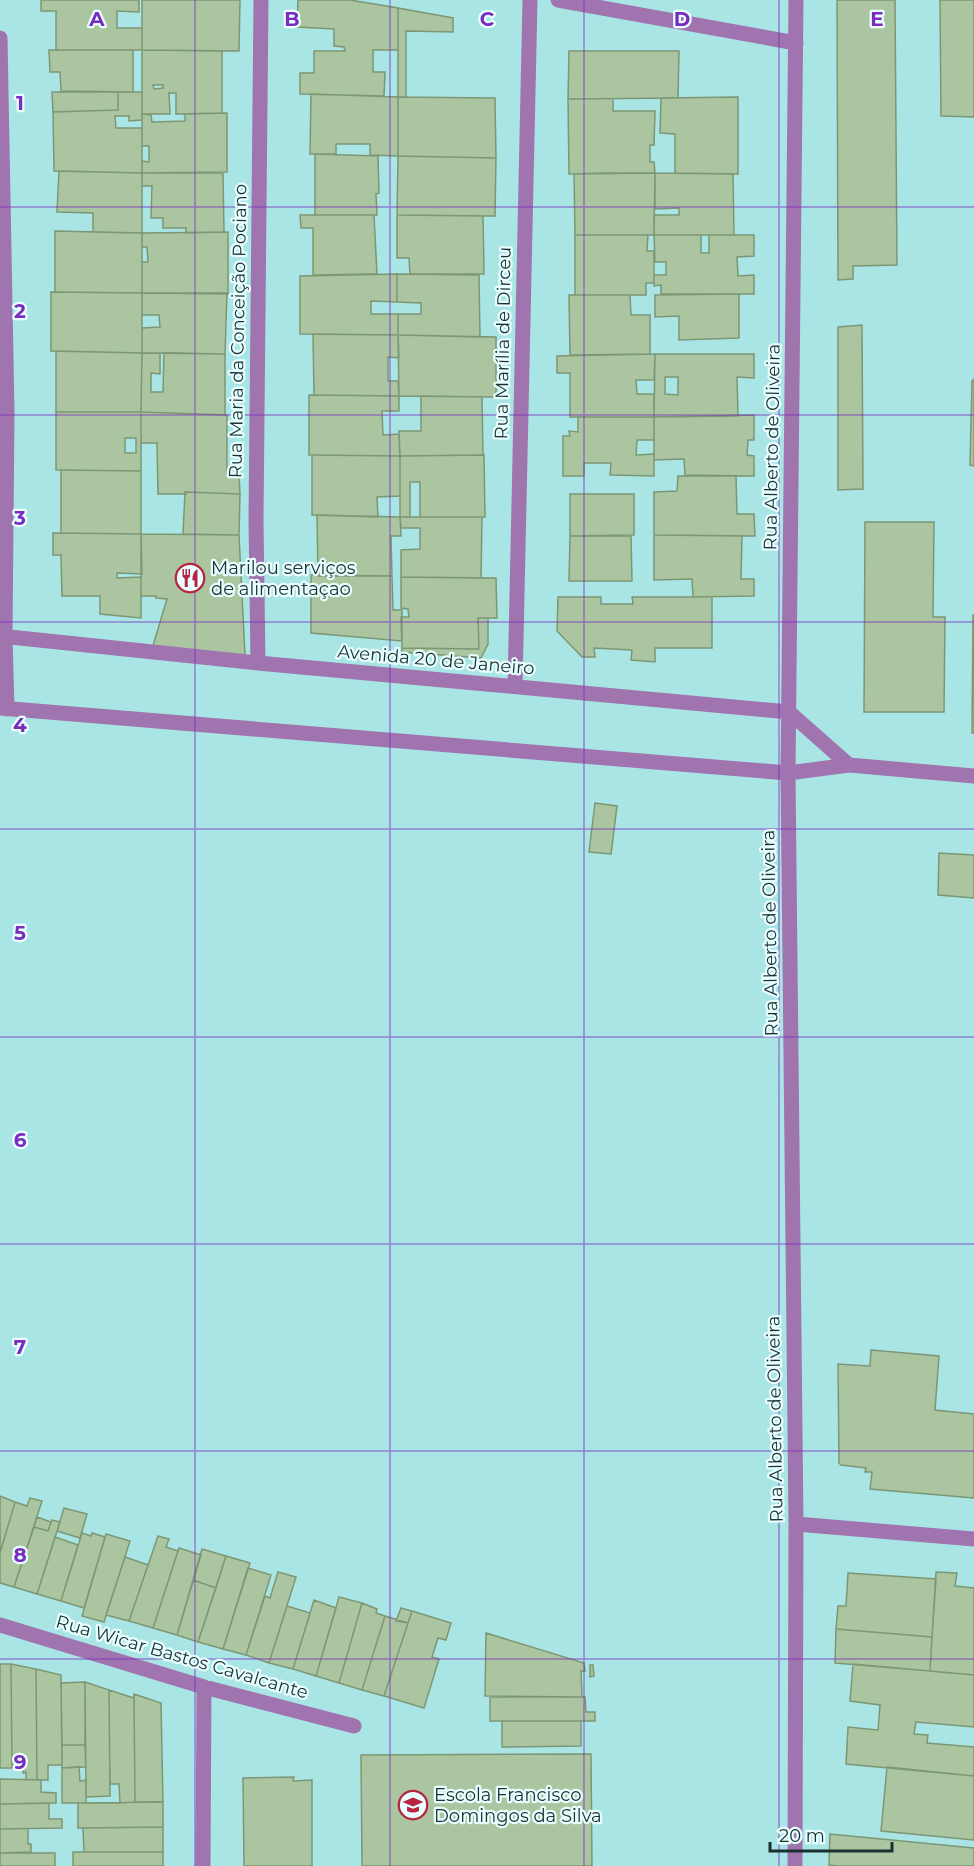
<svg xmlns="http://www.w3.org/2000/svg" width="974" height="1866" font-family="Montserrat,sans-serif">
	<style>
		.building { fill: #aac5a0; stroke: #7d9774; stroke-width: 1.5; fill-rule: evenodd }
		.lines { fill: none; stroke-linecap: round; stroke-linejoin: round }
		.minor { stroke: #a075af; stroke-width: 15 }
		.grid { fill: none; stroke: #7b2cbf; stroke-width: 1.5; stroke-opacity: 0.55 }
		.labels { text-anchor: middle; stroke-width: 4.5; stroke-linejoin: round; paint-order: stroke }
		.street-label { font-size: 18px; fill: #1a3132; stroke: #e8feff }
		.poi-label { font-size: 18px; fill: #1a3132; stroke: #e8feff; text-anchor: start }
		.grid-label { font-size: 20px; text-anchor: middle; font-weight: bold; fill: #7b2cbf; stroke: #e8feff; stroke-width: 4.5; stroke-linejoin: round; paint-order: stroke }
	</style>
	<rect width="100%" height="100%" fill="#aae5e6"/>
	<path class="building" d="M41,0H139V12L117,11V28H142V50H56V11H41Z
		M142,0H240L239,51L142,50Z
		M298,0H350L398,8V50H373V72H385L384,96L300,94V73H314V51H345L344,47L334,46V29L297,27Z
		M837,0H895L897,265L853,266V279L838,280Z
		M940,0H974V117L941,116Z
		M398,8L453,18V32L406,31V97H398Z
		M49,50H133V92L61,91L60,72H50Z
		M142,50L222,51V113L176,114V93H169L170,114H142ZM153,85H163V88L154,89Z
		M569,51H679L678,98L568,99Z
		M52,92H118V110L53,112Z
		M118,92H142V120L129,121V116H115L116,128H142V173L54,171L53,112L118,110Z
		M311,94L398,97V156L370,155V144H336V154H310Z
		M398,97L495,98L496,158L398,156Z
		M738,97V174L675,173V134L660,133L661,98Z
		M568,99H613V111H655L654,145H650V162H654L655,173L569,174Z
		M227,113V172L142,173V161L149,162V146H142V114L151,115L152,122L185,121V114Z
		M315,154L378,156L379,193L376,194L377,215H315Z
		M398,156L496,158L495,216L397,215Z
		M59,171L142,173V233L93,232V213L57,212Z
		M142,173H223L224,232L186,233V228H163V218H151L152,186H142Z
		M605,173H655L654,235H575L574,174Z
		M655,173L733,174L734,235H654V215H679V208L655,209Z
		M300,215H374L377,274L313,275V228H301Z
		M397,215L483,216L484,274H410L409,258H397Z
		M55,231L142,233V293L55,292Z
		M228,232V294L142,293V262H148L147,247H142V233Z
		M575,235H648L647,251H654V283H646V295H575Z
		M654,235H701V253H709V235H754V256L737,257L738,276L754,275V294H661V285L654,286V275H666V262H655Z
		M397,274L479,275L480,337L398,335V314H421V303L397,302Z
		M397,274V302L371,301V314H398V335L300,334V276Z
		M51,292L142,293V353L51,351Z
		M142,293H227L225,354L142,353V328L160,327L159,315H142Z
		M739,294V338L679,340V316L655,317V295Z
		M569,295H630L631,315H650V354L570,355Z
		M862,325L863,489L838,490V327Z
		M313,334L398,335L399,358L388,357V381H398L399,396L314,395Z
		M398,335L496,337V397L399,396Z
		M56,351L142,353L141,412H56Z
		M142,353H160V374L151,373V392H163L164,353L225,354V415L141,412Z
		M655,354H754V378L737,377L738,416L654,417ZM665,377H678V395L665,394Z
		M655,354L654,380H636L637,394H654V417H570V373H557V356Z
		M974,379V466L970,465L972,381Z
		M309,395L399,396V411H382L383,435L399,434L400,456L309,455Z
		M421,396L482,397L483,455L400,456L399,431H421Z
		M56,412H141V471L56,470ZM125,438H136V453H125Z
		M141,412L227,415V474H239L240,494L185,492L186,494H158L157,443H141Z
		M754,415V440H748L747,455L754,456V476L685,475L684,459L654,460V417Z
		M578,417H654V440H637L636,455L654,454V476L610,475L611,463H584V476H563V436H570L569,431L578,432Z
		M312,455L400,456V496L377,497L378,517L312,515Z
		M484,455L485,517H420V482H410V517H400V456Z
		M61,470L141,471V534L61,533Z
		M678,476H736L737,514H754L755,536L654,535V492L677,491Z
		M185,492L240,494L239,535L183,534Z
		M570,494H634V535L570,536Z
		M317,515L400,517L401,536H391L392,576H318Z
		M400,517H482L481,578L401,577V550L420,549V528H401Z
		M865,522H934L933,617H945L944,712H864Z
		M53,533L141,534L142,574L117,573V578L141,577V618L100,614V596H62L61,555H53Z
		M141,534L239,535L245,655L151,652L167,599L156,598V596H141Z
		M654,535L742,536L741,579H754V596L693,597L692,579L654,580Z
		M570,536H631L632,581H569Z
		M311,575L392,576L393,610H402V641L311,633Z
		M401,577L496,578L497,618H478L479,649L402,648L401,617H409L408,609L401,608Z
		M558,597H601V604H633L632,597H712V648H655V662L631,660L632,650L594,648L595,657H582L557,631Z
		M973,615H974V733H972Z
		M478,618H488V644L481,658L402,652V648L479,649Z
		M595,803L617,806L611,854L589,852Z
		M939,853L974,855V898L938,895Z
		M871,1350L939,1356L935,1410L974,1414V1498L870,1489L872,1472H865L866,1468L841,1465L839,1463L838,1364L870,1366Z
		M0,1496L15,1502L0,1553Z
		M30,1498L42,1501L14,1587L0,1583V1553L15,1502L27,1506Z
		M64,1508L87,1514L80,1538L57,1531Z
		M37,1517L51,1522L48,1531L34,1527Z
		M52,1520L60,1522L37,1594L14,1587L34,1527L48,1531Z
		M82,1533L91,1536L92,1533L105,1537L84,1608L61,1601Z
		M106,1534L130,1541L104,1622L82,1616Z
		M158,1536L169,1539L166,1547L178,1551L153,1628L129,1621Z
		M55,1537L78,1545L61,1601L37,1594Z
		M179,1548L201,1555L177,1635L153,1628Z
		M202,1549L226,1556L216,1588L193,1580Z
		M226,1556L250,1563L223,1649L198,1642Z
		M125,1557L148,1565L129,1621L106,1615Z
		M248,1568L271,1575L246,1655L223,1649Z
		M278,1572L296,1577L269,1663L246,1655L265,1596L270,1598Z
		M936,1572L957,1573L955,1586L974,1588V1675L930,1671Z
		M848,1573L936,1579L932,1637L836,1629L838,1606H846Z
		M193,1580L216,1588L198,1642L177,1635Z
		M339,1597L362,1603L339,1683L316,1676Z
		M314,1600L336,1608L316,1676L293,1669Z
		M362,1603L377,1609L376,1613L385,1616L362,1690L339,1683Z
		M287,1606L310,1613L293,1669L269,1663Z
		M401,1608L412,1611L408,1623L396,1621Z
		M412,1611L451,1623L446,1640L438,1638L432,1657L439,1659L424,1708L384,1696Z
		M385,1616L408,1623L384,1696L362,1690Z
		M836,1629L932,1637L930,1671L835,1663Z
		M486,1633L584,1663L585,1671H581L582,1697L485,1696Z
		M0,1664H11L12,1768H0Z
		M11,1664L36,1669L37,1780H26V1772L23,1773L24,1768H12Z
		M853,1664L974,1675V1727L916,1722L914,1734L928,1735L927,1743L974,1747V1776L846,1764L848,1727L878,1730L880,1705L850,1701Z
		M590,1665H593L594,1676L590,1677Z
		M36,1669L61,1675L62,1765H48V1780H37Z
		M85,1682V1745H62L61,1683Z
		M85,1682L109,1690L110,1796L86,1797Z
		M109,1690L134,1698L135,1802L120,1803L119,1784H110Z
		M134,1694L161,1703L163,1802H135Z
		M490,1697H585L586,1712H595V1721H490Z
		M502,1721H581V1746L502,1747Z
		M62,1745H85L86,1767L62,1768Z
		M591,1754L592,1866H362L361,1755Z
		M79,1767L80,1781L86,1780V1803H62V1768Z
		M887,1767L974,1776V1840L881,1831Z
		M294,1777L293,1781L312,1780V1866H244L243,1778Z
		M0,1779L41,1780V1792L56,1793V1803L0,1804Z
		M163,1802V1827L78,1828V1803Z
		M49,1803V1819H62V1828L0,1829V1804Z
		M163,1827V1852H84L83,1828Z
		M0,1829H28V1844H31V1852L0,1853Z
		M830,1834L974,1848V1866H838L829,1865Z
		M73,1852H163V1866H73Z
		M0,1853H55V1866H0Z"/>
	<g class="lines">
		<path class="minor" d="M558,0L796,43
			M0,38L7,412L5,637L7,709
			M0,636L258,663L789,712L849,765
			M258,663L256,520L261,0
			M515,686L530,0
			M0,708L788,773L849,765L974,776
			M796,1524L974,1539
			M0,1625L204,1687L354,1726
			M203,1866L204,1687
			M795,1866L796,1524L788,773L796,0"/>
	</g>
	<path class="grid" d="M195,0V1866M390,0V1866M584,0V1866M779,0V1866M0,207H974M0,415H974M0,622H974M0,829H974M0,1037H974M0,1244H974M0,1451H974M0,1659H974"/>
	<defs>
		<g id="restaurant-ring" transform="scale(1.5)"><circle r="9.5" fill="#e8feff" stroke="#b6243f" stroke-width="1.5"/><path d="M-5-6h1v4h1v-4h1v4h1v-4h1v5L-1.5 .5V6h-2V.5L-5-1ZM5-6V6H3V1.5H1.5Q1.5-4 5-6Z" fill="#b6243f"/></g>
		<g id="school-ring" transform="scale(1.5)"><circle r="9.5" fill="#e8feff" stroke="#b6243f" stroke-width="1.5"/><path d="M0-5L7-2L0 1L-7-2ZM-4 1L0 2.5L4 1V4Q0 6-4 4Z" fill="#b6243f"/></g>
	</defs>
	<g fill-rule="evenodd">
		<use href="#restaurant-ring" x="190" y="578"/>
		<use href="#school-ring" x="413" y="1805"/>
	</g>
	<g class="labels">
		<g class="street-label">
			<text transform="translate(238 331) rotate(-89)" y="6">Rua Maria da Conceição Pociano</text>
			<text transform="translate(503 343) rotate(-89)" y="6">Rua Marília de Dirceu</text>
			<text transform="translate(772 447) rotate(-89)" y="6">Rua Alberto de Oliveira</text>
			<text transform="translate(436 660) rotate(5)" y="6">Avenida 20 de Janeiro</text>
			<text transform="translate(770 933) rotate(-91)" y="6">Rua Alberto de Oliveira</text>
			<text transform="translate(775 1419) rotate(-91)" y="6">Rua Alberto de Oliveira</text>
			<text transform="translate(182 1657) rotate(16)" y="6">Rua Wicar Bastos Cavalcante</text>
		</g>
		<g class="poi-label">
			<text x="211" y="574">Marilou serviços<tspan x="211" dy="21">de alimentaçao</tspan></text>
			<text x="434" y="1801">Escola Francisco<tspan x="434" dy="21">Domingos da Silva</tspan></text>
		</g>
	</g>
	<g class="grid-label">
		<text x="97" y="26">A</text>
		<text x="292" y="26">B</text>
		<text x="487" y="26">C</text>
		<text x="682" y="26">D</text>
		<text x="877" y="26">E</text>
		<text x="20" y="110">1</text>
		<text x="20" y="318">2</text>
		<text x="20" y="525">3</text>
		<text x="20" y="732">4</text>
		<text x="20" y="940">5</text>
		<text x="20" y="1147">6</text>
		<text x="20" y="1354">7</text>
		<text x="20" y="1562">8</text>
		<text x="20" y="1769">9</text>
	</g>
	<path d="M770 1842v9h122v-9" fill="none" stroke="#1a3132" stroke-width="3"/>
	<text x="779" y="1842" font-size="18" fill="#1a3132" stroke="#e8feff" stroke-width="4.5" paint-order="stroke">20 m</text>
</svg>
